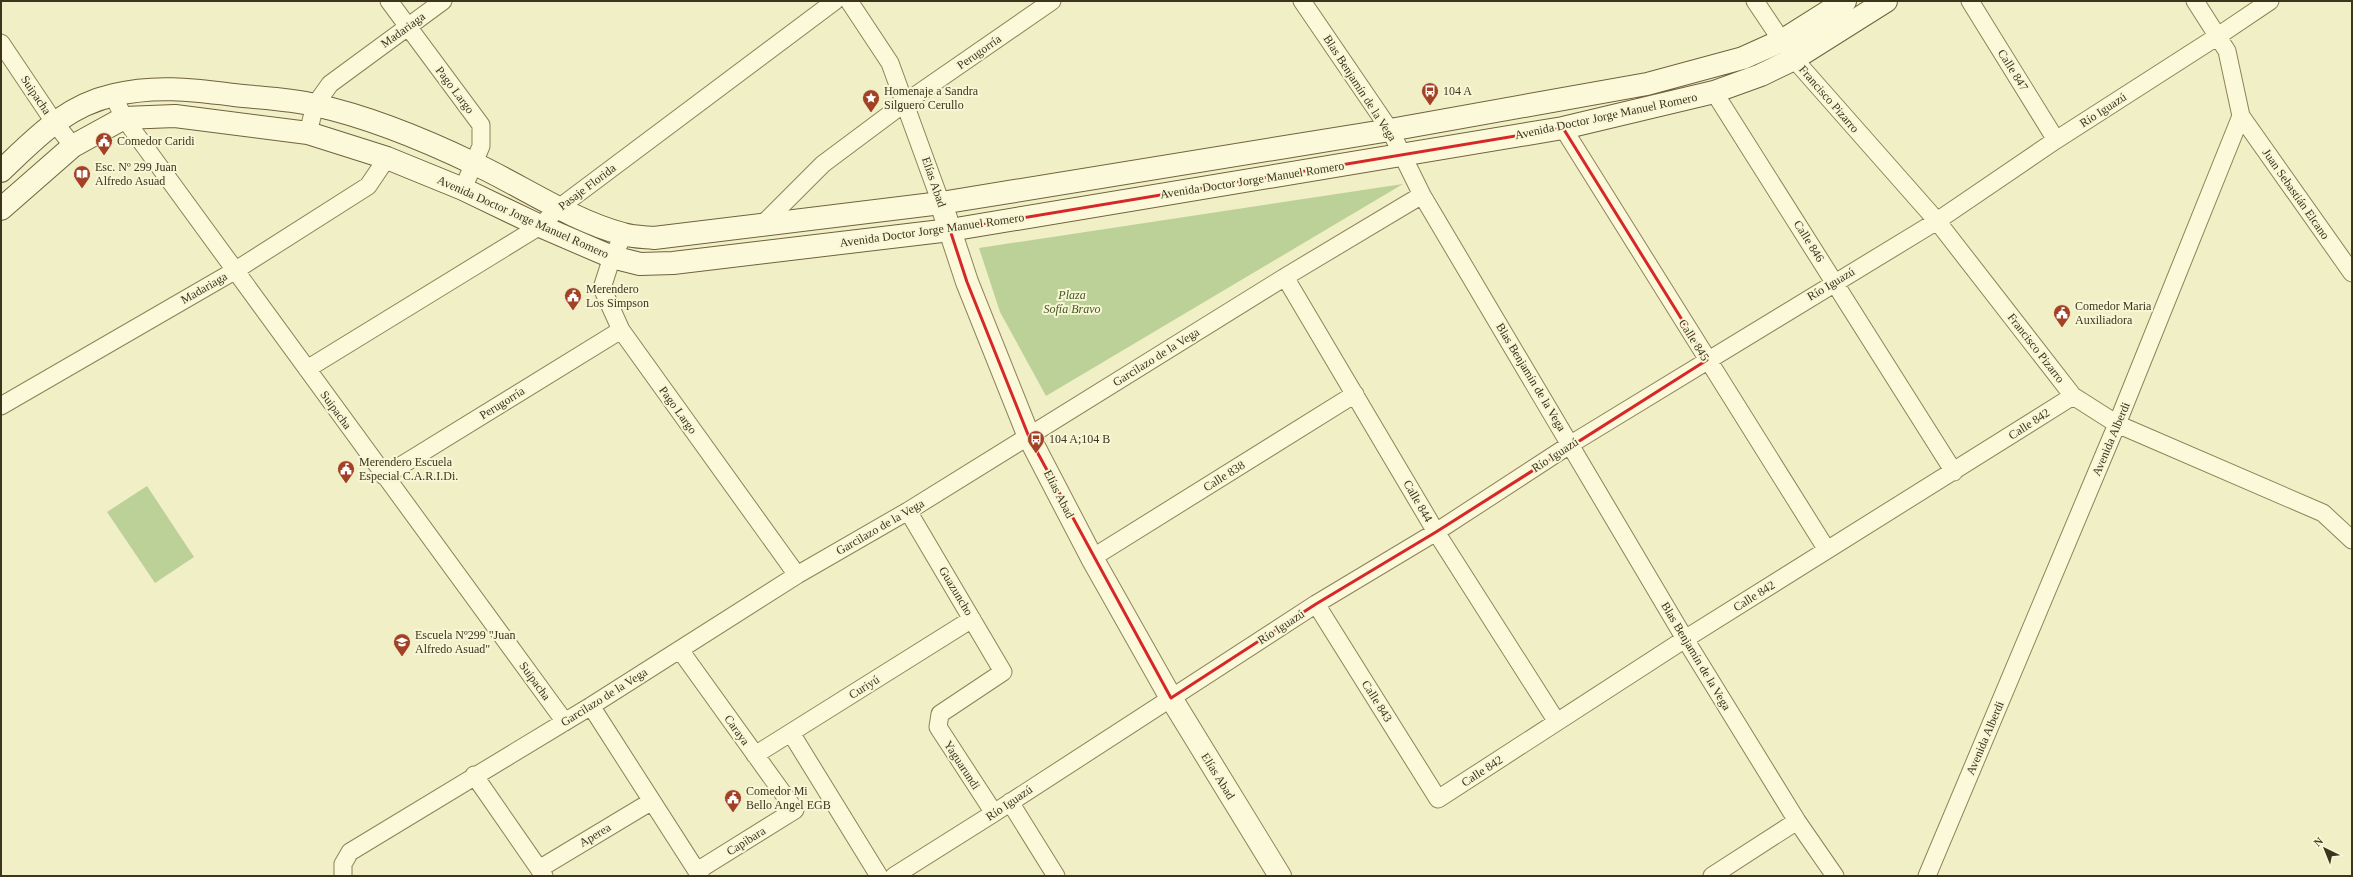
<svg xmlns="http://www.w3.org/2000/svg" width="2353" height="877" font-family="'Times New Roman',serif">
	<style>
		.green { fill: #bcd198 }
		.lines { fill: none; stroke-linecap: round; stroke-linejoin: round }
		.minor-casing { stroke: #8e8259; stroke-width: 19 }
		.tertiary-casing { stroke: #8e8259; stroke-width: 24 }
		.secondary-casing { stroke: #70623c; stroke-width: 24 }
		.minor { stroke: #fbf9d9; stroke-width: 17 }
		.tertiary { stroke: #fbf9d9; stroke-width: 22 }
		.secondary { stroke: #fbf9d9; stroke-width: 22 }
		.marked { fill: none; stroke: #d62828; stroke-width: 3; stroke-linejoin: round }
		.labels { text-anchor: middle; stroke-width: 4; stroke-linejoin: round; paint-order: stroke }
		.street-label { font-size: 12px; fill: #3d341e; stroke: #f8f6d5 }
		.poi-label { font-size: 12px; fill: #3d341e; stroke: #f8f6d5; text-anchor: start }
		.park-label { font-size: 12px; font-style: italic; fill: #405b23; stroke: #f8f6d5 }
	</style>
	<rect width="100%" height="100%" fill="#f1efc5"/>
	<path class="green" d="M1403,184L1046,396L1000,312L979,248Z
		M147,486L194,557L155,583L107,512Z"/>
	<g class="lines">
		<g class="minor-casing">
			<path id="minor" d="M389,1L481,125V146L463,189
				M849,1L890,63L941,203
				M1302,1L1390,130L1422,195L1685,639L1797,821L1835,876
				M1755,1L1794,59L1937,221L2073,396L2117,424L2323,513L2352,540
				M1970,1L2056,140
				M1,43L54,122L73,146
				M1714,92L1954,472
				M113,95L124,118L565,722
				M2241,116L2352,273
				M1563,128L1827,550
				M308,133L315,105L330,84L443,1
				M763,224L823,164L906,102L1052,1
				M624,235L612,257L602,288L621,330L797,575
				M1285,277L1436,532L1557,722
				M307,369L540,226L560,207L835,1
				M1,406L236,270L368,186L387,158
				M384,476L621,330
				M908,511L1003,672L940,714L938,727L994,813
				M1092,558L1355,394
				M1316,604L1438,799L1685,639L2073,396
				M680,650L795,810L697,871
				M591,706L700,876
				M791,733L879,876
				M755,755L972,619
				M474,775L544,876
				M1010,802L1056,876
				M539,869L652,801
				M343,876V864L350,852L591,706L797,575L908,511L1285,277L1422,195
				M894,876L994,813L1316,604L1436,532L1571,444L1937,221L2056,140L2218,36L2270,1
				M1712,876L1797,821
				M1927,876L2117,424L2241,116L2227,51L2195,1"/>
		</g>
		<g class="tertiary-casing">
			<path id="tertiary" d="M941,203L967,282L1029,437L1092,558L1171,698L1280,876"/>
		</g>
		<g class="secondary-casing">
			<path id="secondary" d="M1,171C36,138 65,106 114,95C155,85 193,90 234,95C261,98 289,99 315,105C370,117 425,140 475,164C522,186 573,221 623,234C633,237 644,237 654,238L941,203L1390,130L1647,84L1743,58L1783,40L1845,1
				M1,209L73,146L124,118L175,116L308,133L387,158L463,189L540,226L612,257L640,264L673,263L950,230L1563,128L1714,92L1761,75L1794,59L1886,1"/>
		</g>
		<use href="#minor" class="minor"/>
		<use href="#tertiary" class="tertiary"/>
		<use href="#secondary" class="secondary"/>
	</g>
	<path class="marked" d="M1563,128L1707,360L1436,532L1316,604L1171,698L1029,437L967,282L950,230Z"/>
	<defs>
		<g id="bus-pin" transform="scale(0.9)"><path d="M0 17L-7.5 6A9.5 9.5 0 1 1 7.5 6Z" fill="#a14225" stroke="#f8f6d5"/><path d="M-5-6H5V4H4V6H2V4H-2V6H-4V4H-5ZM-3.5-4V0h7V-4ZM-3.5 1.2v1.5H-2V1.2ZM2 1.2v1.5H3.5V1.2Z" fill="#fff"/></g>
		<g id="sight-pin" transform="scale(0.9)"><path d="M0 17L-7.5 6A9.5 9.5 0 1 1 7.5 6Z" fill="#a14225" stroke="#f8f6d5"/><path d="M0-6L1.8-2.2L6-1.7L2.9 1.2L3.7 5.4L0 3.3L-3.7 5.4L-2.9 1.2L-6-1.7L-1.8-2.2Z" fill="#fff"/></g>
		<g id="civic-pin" transform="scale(0.9)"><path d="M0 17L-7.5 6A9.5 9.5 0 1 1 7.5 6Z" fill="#a14225" stroke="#f8f6d5"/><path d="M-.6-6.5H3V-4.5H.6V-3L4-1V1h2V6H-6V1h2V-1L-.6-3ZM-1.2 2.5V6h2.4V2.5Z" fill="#fff"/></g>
		<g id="library-pin" transform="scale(0.9)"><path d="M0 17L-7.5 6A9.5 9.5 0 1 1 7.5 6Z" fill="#a14225" stroke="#f8f6d5"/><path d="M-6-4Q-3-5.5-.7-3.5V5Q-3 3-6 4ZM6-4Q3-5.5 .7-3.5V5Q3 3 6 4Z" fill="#fff"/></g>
		<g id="school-pin" transform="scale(0.9)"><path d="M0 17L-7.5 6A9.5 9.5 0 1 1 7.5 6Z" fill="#a14225" stroke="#f8f6d5"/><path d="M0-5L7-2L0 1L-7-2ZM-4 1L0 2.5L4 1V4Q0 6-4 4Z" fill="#fff"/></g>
	</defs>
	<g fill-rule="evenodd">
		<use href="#bus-pin" x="1430" y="91"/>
		<use href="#sight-pin" x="871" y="98"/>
		<use href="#civic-pin" x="104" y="141"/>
		<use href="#library-pin" x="82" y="174"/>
		<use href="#civic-pin" x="573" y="296"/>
		<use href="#civic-pin" x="2062" y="313"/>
		<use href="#bus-pin" x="1036" y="439"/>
		<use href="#civic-pin" x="346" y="469"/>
		<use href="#school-pin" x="402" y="642"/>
		<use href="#civic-pin" x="733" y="798"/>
	</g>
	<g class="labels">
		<g class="street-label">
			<text transform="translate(403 30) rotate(-36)" y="4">Madariaga</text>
			<text transform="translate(979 52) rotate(-35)" y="4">Perugorría</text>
			<text transform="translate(2013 70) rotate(58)" y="4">Calle 847</text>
			<text transform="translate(1360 88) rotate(57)" y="4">Blas Benjamín de la Vega</text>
			<text transform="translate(455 90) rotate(53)" y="4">Pago Largo</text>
			<text transform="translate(36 95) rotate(56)" y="4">Suipacha</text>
			<text transform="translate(1829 99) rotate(49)" y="4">Francisco Pizarro</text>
			<text transform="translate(2103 110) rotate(-33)" y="4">Río Iguazú</text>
			<text transform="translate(1606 116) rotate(-12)" y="4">Avenida Doctor Jorge Manuel Romero</text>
			<text transform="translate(1252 180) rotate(-9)" y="4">Avenida Doctor Jorge Manuel Romero</text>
			<text transform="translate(934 182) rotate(71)" y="4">Elías Abad</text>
			<text transform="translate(587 187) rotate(-37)" y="4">Pasaje Florida</text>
			<text transform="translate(2296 194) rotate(55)" y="4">Juan Sebastián Elcano</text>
			<text transform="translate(523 217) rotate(24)" y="4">Avenida Doctor Jorge Manuel Romero</text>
			<text transform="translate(932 230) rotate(-8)" y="4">Avenida Doctor Jorge Manuel Romero</text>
			<text transform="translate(1809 241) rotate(58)" y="4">Calle 846</text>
			<text transform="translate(1831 284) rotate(-31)" y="4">Río Iguazú</text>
			<text transform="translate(204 288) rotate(-30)" y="4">Madariaga</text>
			<text transform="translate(1694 340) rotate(58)" y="4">Calle 845</text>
			<text transform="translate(2036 348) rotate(52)" y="4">Francisco Pizarro</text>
			<text transform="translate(1156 357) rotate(-32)" y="4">Garcilazo de la Vega</text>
			<text transform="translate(1531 377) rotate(59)" y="4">Blas Benjamín de la Vega</text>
			<text transform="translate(502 403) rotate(-32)" y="4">Perugorría</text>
			<text transform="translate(336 410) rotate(54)" y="4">Suipacha</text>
			<text transform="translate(678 410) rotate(54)" y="4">Pago Largo</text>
			<text transform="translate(2029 424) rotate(-33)" y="4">Calle 842</text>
			<text transform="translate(2111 439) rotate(-67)" y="4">Avenida Alberdi</text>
			<text transform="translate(1555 455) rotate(-33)" y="4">Río Iguazú</text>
			<text transform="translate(1224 476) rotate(-32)" y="4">Calle 838</text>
			<text transform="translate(1059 494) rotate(63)" y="4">Elías Abad</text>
			<text transform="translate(1418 501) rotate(60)" y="4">Calle 844</text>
			<text transform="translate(880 527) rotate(-30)" y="4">Garcilazo de la Vega</text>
			<text transform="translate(956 591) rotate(59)" y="4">Guazuncho</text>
			<text transform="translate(1754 596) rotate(-32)" y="4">Calle 842</text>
			<text transform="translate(1281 627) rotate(-33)" y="4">Río Iguazú</text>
			<text transform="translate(1696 656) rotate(59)" y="4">Blas Benjamín de la Vega</text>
			<text transform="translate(535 681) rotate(54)" y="4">Suipacha</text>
			<text transform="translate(864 687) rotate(-32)" y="4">Curiyú</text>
			<text transform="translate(604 697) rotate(-32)" y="4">Garcilazo de la Vega</text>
			<text transform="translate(1377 701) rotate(58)" y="4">Calle 843</text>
			<text transform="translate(737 730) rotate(54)" y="4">Caraya</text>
			<text transform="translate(1985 738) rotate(-67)" y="4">Avenida Alberdi</text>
			<text transform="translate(962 765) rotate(57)" y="4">Yaguarundi</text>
			<text transform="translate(1482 771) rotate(-33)" y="4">Calle 842</text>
			<text transform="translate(1218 776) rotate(58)" y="4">Elías Abad</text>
			<text transform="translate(1009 803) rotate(-34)" y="4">Río Iguazú</text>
			<text transform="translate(595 835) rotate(-31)" y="4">Aperea</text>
			<text transform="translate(746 841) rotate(-32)" y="4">Capibara</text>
		</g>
		<g class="poi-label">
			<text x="884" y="95">Homenaje a Sandra<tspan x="884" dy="14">Silguero Cerullo</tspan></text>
			<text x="1443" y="95">104 A</text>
			<text x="117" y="145">Comedor Caridi</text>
			<text x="95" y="171">Esc. Nº 299 Juan<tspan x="95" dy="14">Alfredo Asuad</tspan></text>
			<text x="586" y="293">Merendero<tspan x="586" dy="14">Los Simpson</tspan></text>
			<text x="2075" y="310">Comedor Maria<tspan x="2075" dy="14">Auxiliadora</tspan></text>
			<text x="1049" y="443">104 A;104 B</text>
			<text x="359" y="466">Merendero Escuela<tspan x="359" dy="14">Especial C.A.R.I.Di.</tspan></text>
			<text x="415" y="639">Escuela Nº299 "Juan<tspan x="415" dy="14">Alfredo Asuad"</tspan></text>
			<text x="746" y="795">Comedor Mi<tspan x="746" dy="14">Bello Angel EGB</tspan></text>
		</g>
		<g class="park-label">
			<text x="1072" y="299">Plaza<tspan x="1072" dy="14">Sofía Bravo</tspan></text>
		</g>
	</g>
	<rect width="2353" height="877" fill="none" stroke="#3d341e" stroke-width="4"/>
	<g transform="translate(2325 849) rotate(317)" stroke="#f8f6d5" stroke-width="3" paint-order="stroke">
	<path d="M0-3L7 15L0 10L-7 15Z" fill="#3d341e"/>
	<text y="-6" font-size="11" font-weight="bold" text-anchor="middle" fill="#3d341e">N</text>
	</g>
</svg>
